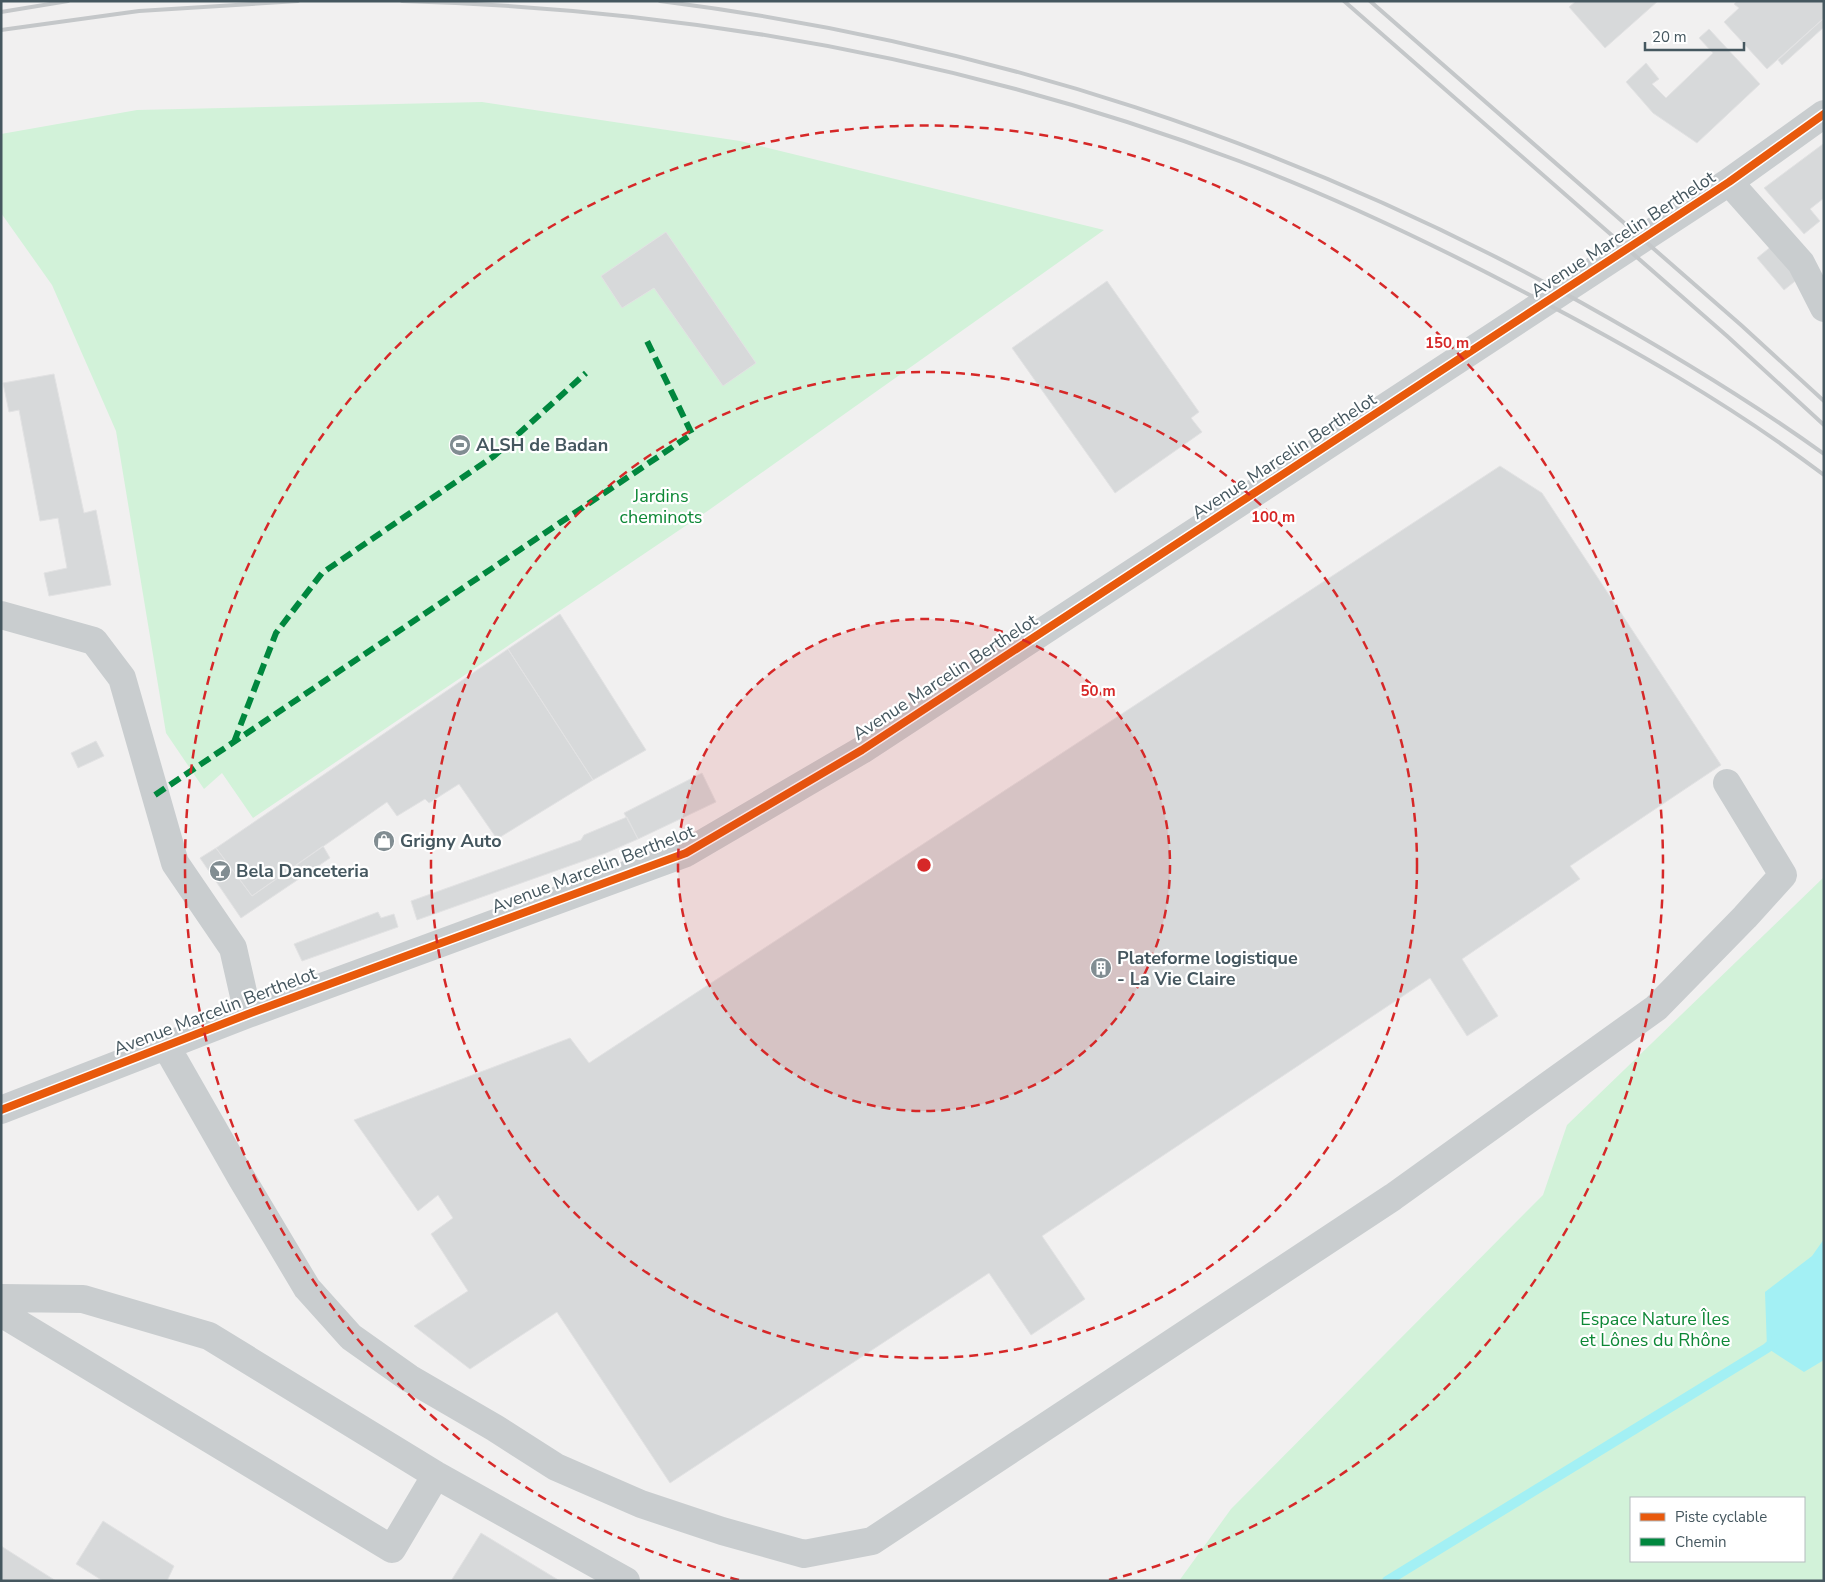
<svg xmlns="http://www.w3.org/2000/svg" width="1825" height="1582" font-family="'Nunito Sans',sans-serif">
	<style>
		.green { fill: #d2f2d9; fill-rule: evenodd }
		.water { fill: #a3f0f4 }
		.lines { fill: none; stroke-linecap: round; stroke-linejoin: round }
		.stream { stroke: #a3f0f4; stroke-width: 10 }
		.building { fill: #d7d9da; stroke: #e2e2e3 }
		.minor { stroke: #c9cdcf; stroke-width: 28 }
		.rail { stroke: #c4c7c9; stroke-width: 4 }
		.quiet { stroke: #00873e; stroke-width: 6; stroke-dasharray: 12 6; stroke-linecap: butt }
		.cycleway-casing { stroke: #fff; stroke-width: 11 }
		.cycleway { stroke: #e8590c; stroke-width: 8 }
		.ring { fill: none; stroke: #d62828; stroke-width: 2.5; stroke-dasharray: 9 6 }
		.labels { text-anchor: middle; stroke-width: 4.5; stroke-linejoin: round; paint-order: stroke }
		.street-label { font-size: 18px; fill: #45575f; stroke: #fff }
		.poi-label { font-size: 18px; font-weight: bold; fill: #45575f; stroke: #fff; text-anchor: start }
		.park-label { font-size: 18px; fill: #0d8836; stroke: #fff }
		.centre { fill: #d62828; stroke: #fff; stroke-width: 2.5 }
		.ring-label { font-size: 15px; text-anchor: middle; font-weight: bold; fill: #d62828; stroke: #fff; stroke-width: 4.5; stroke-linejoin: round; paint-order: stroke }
	</style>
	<rect width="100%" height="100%" fill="#f1f0f0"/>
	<path class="green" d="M482,102L740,141L1104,230L709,510L253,818L222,773L204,789L166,733L116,431L52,285L1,213V134L137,110Z
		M1824,877V1581H1179L1231,1509L1543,1195L1567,1125ZM1631,1498H1804V1561H1631Z"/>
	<path class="water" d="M1824,1239V1360L1804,1372L1767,1348L1765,1292L1812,1256Z"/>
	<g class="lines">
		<path class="stream" d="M1387,1581L1767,1348L1777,1339"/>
	</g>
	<path class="building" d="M1576,1H1658L1605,48L1569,7Z
		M1737,1H1824V18L1767,69L1724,22L1739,8L1734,4Z
		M1824,18V27L1782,65L1778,60Z
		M1709,29L1760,84L1697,143L1653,113L1626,82L1646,63L1659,79L1652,84L1666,98L1713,53L1699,38Z
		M1823,144L1824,198L1810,209L1820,221L1804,234L1764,188Z
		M666,232L756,363L723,386L654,288L622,308L601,276Z
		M1773,245L1799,278L1784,290L1757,258Z
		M1107,281L1199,412L1191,418L1202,432L1115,493L1012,348Z
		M54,374L84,513L96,510L111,585L49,596L44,573L67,568L58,518L40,521L19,410L9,412L3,383Z
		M1500,466L1542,493L1721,765L1570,866L1580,879L1462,959L1498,1016L1467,1036L1430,978L1042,1236L1085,1299L1031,1335L989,1273L670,1483L557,1312L470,1369L414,1326L468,1291L431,1234L453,1218L438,1195L418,1211L354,1120L570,1038L589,1063Z
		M560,614L646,750L593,780L508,649Z
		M508,649L593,780L497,839L459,784L429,803L425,799L397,816L387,802L252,896L216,848Z
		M96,741L104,756L78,768L71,753Z
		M702,773L716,802L638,839L624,813Z
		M627,817L638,839L606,853L417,920L411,901L581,840L584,835Z
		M323,846L330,858L241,918L200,858L216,848L252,896Z
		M378,912L381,918L394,914L398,927L302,961L294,944Z
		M103,1521L174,1566L167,1581H103L76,1564Z
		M481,1533L560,1581H451Z
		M1,1546L56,1581H1Z"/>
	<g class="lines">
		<path class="minor" d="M1729,182L1801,263L1824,308
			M1,615L94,641L122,678L175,863L233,948L248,1014
			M166,1046L242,1179L307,1288L351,1337L409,1378L495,1428L556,1467L641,1504L722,1531L804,1554L872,1541L1393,1197L1656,1008L1745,917L1783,875L1727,783
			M1,1110L248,1014L686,853L862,750L1729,182L1824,114
			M1,1298L83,1299L209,1336L436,1475L626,1581
			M1,1313L392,1549L436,1475"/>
		<path class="rail" d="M402,1C688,9 971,60 1239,161C1337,198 1431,243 1524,292C1628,346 1730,404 1824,475
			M660,1C985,42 1296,143 1582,303C1666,350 1745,397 1824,454
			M1344,1L1727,336L1824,425
			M1370,1L1741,325L1824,401
			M1,12L68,1
			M1,30L139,11L298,1"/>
		<path class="quiet" d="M234,742L276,633L322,573L494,456L586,373
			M155,795L692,434L647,341"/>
		<g class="cycleway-casing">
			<path id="cycleway" d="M1,1110L248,1014L686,853L862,750L1729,182L1824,114"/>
		</g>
		<use href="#cycleway" class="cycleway"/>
	</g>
	<circle cx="924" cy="865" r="246" fill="#d62828" fill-opacity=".12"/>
	<g class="ring">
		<circle cx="924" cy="865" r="246"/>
		<circle cx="924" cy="865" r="493"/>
		<path d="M739 1580A739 739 0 1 1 1109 1580"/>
	</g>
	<defs>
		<g id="stadium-disc" transform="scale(1.125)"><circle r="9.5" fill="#818d92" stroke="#fff"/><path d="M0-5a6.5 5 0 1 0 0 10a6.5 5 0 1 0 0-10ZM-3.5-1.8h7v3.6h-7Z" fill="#fff"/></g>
		<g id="shop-disc" transform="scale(1.125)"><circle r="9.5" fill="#818d92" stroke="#fff"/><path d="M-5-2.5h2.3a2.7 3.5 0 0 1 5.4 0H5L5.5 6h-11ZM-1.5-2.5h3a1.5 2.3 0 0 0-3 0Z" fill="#fff"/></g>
		<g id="bar-disc" transform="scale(1.125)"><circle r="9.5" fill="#818d92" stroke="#fff"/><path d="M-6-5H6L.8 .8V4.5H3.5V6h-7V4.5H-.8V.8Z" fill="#fff"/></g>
		<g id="building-disc" transform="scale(1.125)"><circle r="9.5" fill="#818d92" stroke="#fff"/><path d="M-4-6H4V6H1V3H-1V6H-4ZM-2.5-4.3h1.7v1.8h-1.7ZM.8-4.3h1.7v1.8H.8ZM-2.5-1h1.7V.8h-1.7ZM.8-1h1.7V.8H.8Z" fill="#fff"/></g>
	</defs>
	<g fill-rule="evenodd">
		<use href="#stadium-disc" x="460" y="445"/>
		<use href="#shop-disc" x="384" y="841"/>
		<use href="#bar-disc" x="220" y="871"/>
		<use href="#building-disc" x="1101" y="968"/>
	</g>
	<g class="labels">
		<g class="street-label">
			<text transform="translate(1623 234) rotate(-33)" y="6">Avenue Marcelin Berthelot</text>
			<text transform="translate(1284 456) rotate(-33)" y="6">Avenue Marcelin Berthelot</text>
			<text transform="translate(945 677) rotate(-33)" y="6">Avenue Marcelin Berthelot</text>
			<text transform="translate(593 869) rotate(-21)" y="6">Avenue Marcelin Berthelot</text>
			<text transform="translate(215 1011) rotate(-21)" y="6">Avenue Marcelin Berthelot</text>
		</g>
		<g class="poi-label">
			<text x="476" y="451">ALSH de Badan</text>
			<text x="400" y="847">Grigny Auto</text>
			<text x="236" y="877">Bela Danceteria</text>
			<text x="1117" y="964">Plateforme logistique<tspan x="1117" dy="21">- La Vie Claire</tspan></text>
		</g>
		<g class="park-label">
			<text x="661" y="502">Jardins<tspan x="661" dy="21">cheminots</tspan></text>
			<text x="1655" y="1325">Espace Nature Îles<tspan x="1655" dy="21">et Lônes du Rhône</tspan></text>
		</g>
	</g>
	<circle cx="924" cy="865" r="8" class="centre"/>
	<g class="ring-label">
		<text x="1447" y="348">150 m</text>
		<text x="1273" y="522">100 m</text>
		<text x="1098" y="696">50 m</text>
	</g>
	<rect width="1825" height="1582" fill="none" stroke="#45575f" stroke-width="5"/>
	<rect x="1630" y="1497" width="175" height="65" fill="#ffffff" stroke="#b5bcbf"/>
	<rect x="1640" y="1513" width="25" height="8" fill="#e8590c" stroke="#b5bcbf"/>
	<text x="1675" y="1522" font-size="15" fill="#45575f">Piste cyclable</text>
	<rect x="1640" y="1538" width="25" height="8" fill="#00873e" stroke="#b5bcbf"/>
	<text x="1675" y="1547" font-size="15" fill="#45575f">Chemin</text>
	<path d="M1645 42v8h99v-8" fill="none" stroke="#45575f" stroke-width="2.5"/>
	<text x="1652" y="42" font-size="15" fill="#45575f" stroke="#ffffff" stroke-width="4" paint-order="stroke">20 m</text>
</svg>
